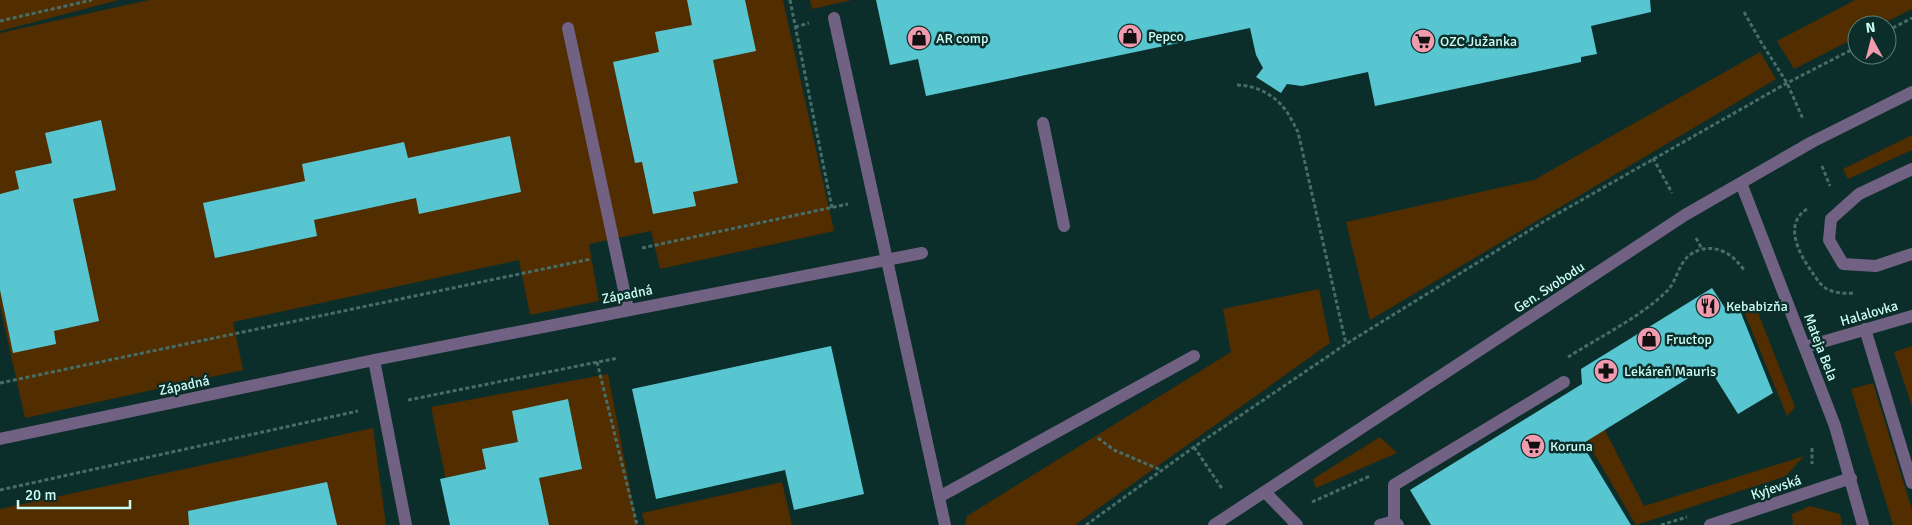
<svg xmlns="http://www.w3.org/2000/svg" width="1912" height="525" font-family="Signika,sans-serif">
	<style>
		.green { fill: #522d00 }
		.building { fill: #57c6d1 }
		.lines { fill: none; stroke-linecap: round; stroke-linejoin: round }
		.path { stroke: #466d68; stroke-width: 3; stroke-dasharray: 4 2.5; stroke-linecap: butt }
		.minor { stroke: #716283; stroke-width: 12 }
		.labels { text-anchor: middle; stroke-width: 5; stroke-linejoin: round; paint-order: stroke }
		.poi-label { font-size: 14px; fill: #ccfdf5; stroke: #0b2e2a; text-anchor: start }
		.street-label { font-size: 14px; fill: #ccfdf5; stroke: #0b2e2a }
	</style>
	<rect width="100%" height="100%" fill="#0b2e2a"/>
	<path class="green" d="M0,0H119L0,31Z
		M149,0H783L834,231L660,269L651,231L589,244L599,301L530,315L519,260L233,322L243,370L25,418L0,306V33Z
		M810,0H852L812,9Z
		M1855,0H1912V9L1880,25H1857V37L1794,69L1777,41Z
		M1760,52L1776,79L1370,320L1346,222L1534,180Z
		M1912,135V150L1848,179L1843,169Z
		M1319,289L1330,343L1075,525H965L967,516L1231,352L1223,309Z
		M1753,300L1795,407L1787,416L1742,307Z
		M1912,346V406L1894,352Z
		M608,374L637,525H455L431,407Z
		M1873,383L1912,510V525H1893L1851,389Z
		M1583,388L1644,506L1804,456L1786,476L1636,525L1562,399Z
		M373,428L386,525H0V509Z
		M1380,437L1397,453L1316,488L1313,479Z
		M782,482L792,525H645L642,513Z
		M1810,506L1840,514L1842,525H1793L1792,514Z"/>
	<path class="building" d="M687,0H745L756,51L713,60L738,183L693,192L696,206L653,214L642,162L635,163L613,62L659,52L655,32L692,25Z
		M876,0H1650L1651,12L1591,26L1597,54L1581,57V62L1375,106L1368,72L1302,86L1287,84L1281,93L1256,77L1263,68L1256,55L1250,28L926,96L918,59L890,65Z
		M101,120L116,190L73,199L99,321L54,331L56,344L13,353L0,290V194L19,189L15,171L52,163L45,133Z
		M510,136L521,192L419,214L416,198L314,220L317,236L215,258L203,203L305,181L302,164L404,142L408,158Z
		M1712,288L1729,314L1739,308L1773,393L1738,414L1708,366L1582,444L1631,525H1431L1410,490L1582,384L1581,369Z
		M831,346L864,494L794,510L785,470L656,499L632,389Z
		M568,399L582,469L539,478L549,525H450L440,479L486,469L482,449L518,442L512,411Z
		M327,482L337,525H189L188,511Z"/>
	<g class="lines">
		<path class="path" d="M790,0L832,208
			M1744,12L1761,42L1787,83L1803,119
			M0,21L92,0
			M795,27L809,23
			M1887,31L1912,18
			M1237,85C1254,85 1273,94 1284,108C1290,115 1294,125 1298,132L1346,344
			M1653,158L1672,193
			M1822,166L1830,186
			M1807,209C1783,224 1799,254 1812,272C1816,278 1821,286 1827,289C1835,293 1845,294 1854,293
			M1696,238L1702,249
			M642,248L848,204
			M1568,357C1598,338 1642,316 1667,291C1680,278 1677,255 1703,249C1721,246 1734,256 1744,270
			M597,362L637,525
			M0,383L591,259
			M408,400L618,358
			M1098,438L1114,450L1161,470
			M1194,447L1223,490
			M1812,448V464
			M0,490L358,411
			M1312,502L1370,476
			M1086,525L1194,447L1346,344L1543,222L1787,83L1857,47
			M1661,525L1687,517"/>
		<path class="minor" d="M834,18L945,525
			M568,28L628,309
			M1043,123L1064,226
			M1912,169L1859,194L1831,219L1829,240L1843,264L1876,266L1912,254
			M1741,183L1835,426L1863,525
			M1865,329L1912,483
			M1805,347L1912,316
			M374,360L406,525
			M0,439L374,360L922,253
			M1265,492L1297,525
			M939,497L1194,356
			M1214,525L1685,215L1812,142L1912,92
			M1380,525L1394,521
			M1398,525L1394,521V485L1564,382
			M1710,525L1851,478"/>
	</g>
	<defs>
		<g id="shop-disc" transform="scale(1.25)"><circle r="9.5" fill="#f29aae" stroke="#0b2e2a"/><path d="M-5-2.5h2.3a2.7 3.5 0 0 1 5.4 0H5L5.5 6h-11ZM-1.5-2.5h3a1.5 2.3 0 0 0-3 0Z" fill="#111"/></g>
		<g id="supermarket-disc" transform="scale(1.25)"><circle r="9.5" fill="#f29aae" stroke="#0b2e2a"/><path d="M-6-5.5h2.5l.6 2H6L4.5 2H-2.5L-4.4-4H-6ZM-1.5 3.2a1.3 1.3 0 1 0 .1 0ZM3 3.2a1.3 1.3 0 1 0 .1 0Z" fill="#111"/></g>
		<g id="restaurant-disc" transform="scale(1.25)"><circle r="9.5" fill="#f29aae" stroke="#0b2e2a"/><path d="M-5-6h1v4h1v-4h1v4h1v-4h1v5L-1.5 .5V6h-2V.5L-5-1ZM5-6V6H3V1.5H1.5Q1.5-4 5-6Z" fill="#111"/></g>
		<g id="pharmacy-disc" transform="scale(1.25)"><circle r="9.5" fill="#f29aae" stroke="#0b2e2a"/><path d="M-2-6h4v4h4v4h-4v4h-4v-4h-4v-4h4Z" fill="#111"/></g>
	</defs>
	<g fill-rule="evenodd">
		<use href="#shop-disc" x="1130" y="36"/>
		<use href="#shop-disc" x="919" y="38"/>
		<use href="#supermarket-disc" x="1423" y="41"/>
		<use href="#restaurant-disc" x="1708" y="306"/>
		<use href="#shop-disc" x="1649" y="339"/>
		<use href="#pharmacy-disc" x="1606" y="371"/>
		<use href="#supermarket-disc" x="1533" y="446"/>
	</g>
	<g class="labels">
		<g class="poi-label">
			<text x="1148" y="41">Pepco</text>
			<text x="936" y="43">AR comp</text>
			<text x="1440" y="46">OZC Južanka</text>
			<text x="1726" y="311">Kebabizňa</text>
			<text x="1666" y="344">Fructop</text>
			<text x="1624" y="376">Lekáreň Mauris</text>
			<text x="1550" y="451">Koruna</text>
		</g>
		<g class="street-label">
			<text transform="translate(1549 287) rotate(-33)" y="5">Gen. Svobodu</text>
			<text transform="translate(627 294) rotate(-11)" y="5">Západná</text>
			<text transform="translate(1869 313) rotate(-16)" y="5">Halalovka</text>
			<text transform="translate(1821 347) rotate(69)" y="5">Mateja Bela</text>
			<text transform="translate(184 385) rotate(-12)" y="5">Západná</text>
			<text transform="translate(1776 487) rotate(-18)" y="5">Kyjevská</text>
		</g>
	</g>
	<g transform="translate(1872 40) rotate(353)"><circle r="24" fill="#0b2e2a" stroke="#58817b"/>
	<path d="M0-4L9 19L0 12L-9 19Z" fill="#f29aae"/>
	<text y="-8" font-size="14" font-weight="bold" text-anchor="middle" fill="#ccfdf5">N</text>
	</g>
	<path d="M18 500v8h112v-8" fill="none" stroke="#ccfdf5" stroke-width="2.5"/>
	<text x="25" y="500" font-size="15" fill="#ccfdf5" stroke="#0b2e2a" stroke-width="4" paint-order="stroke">20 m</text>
</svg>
